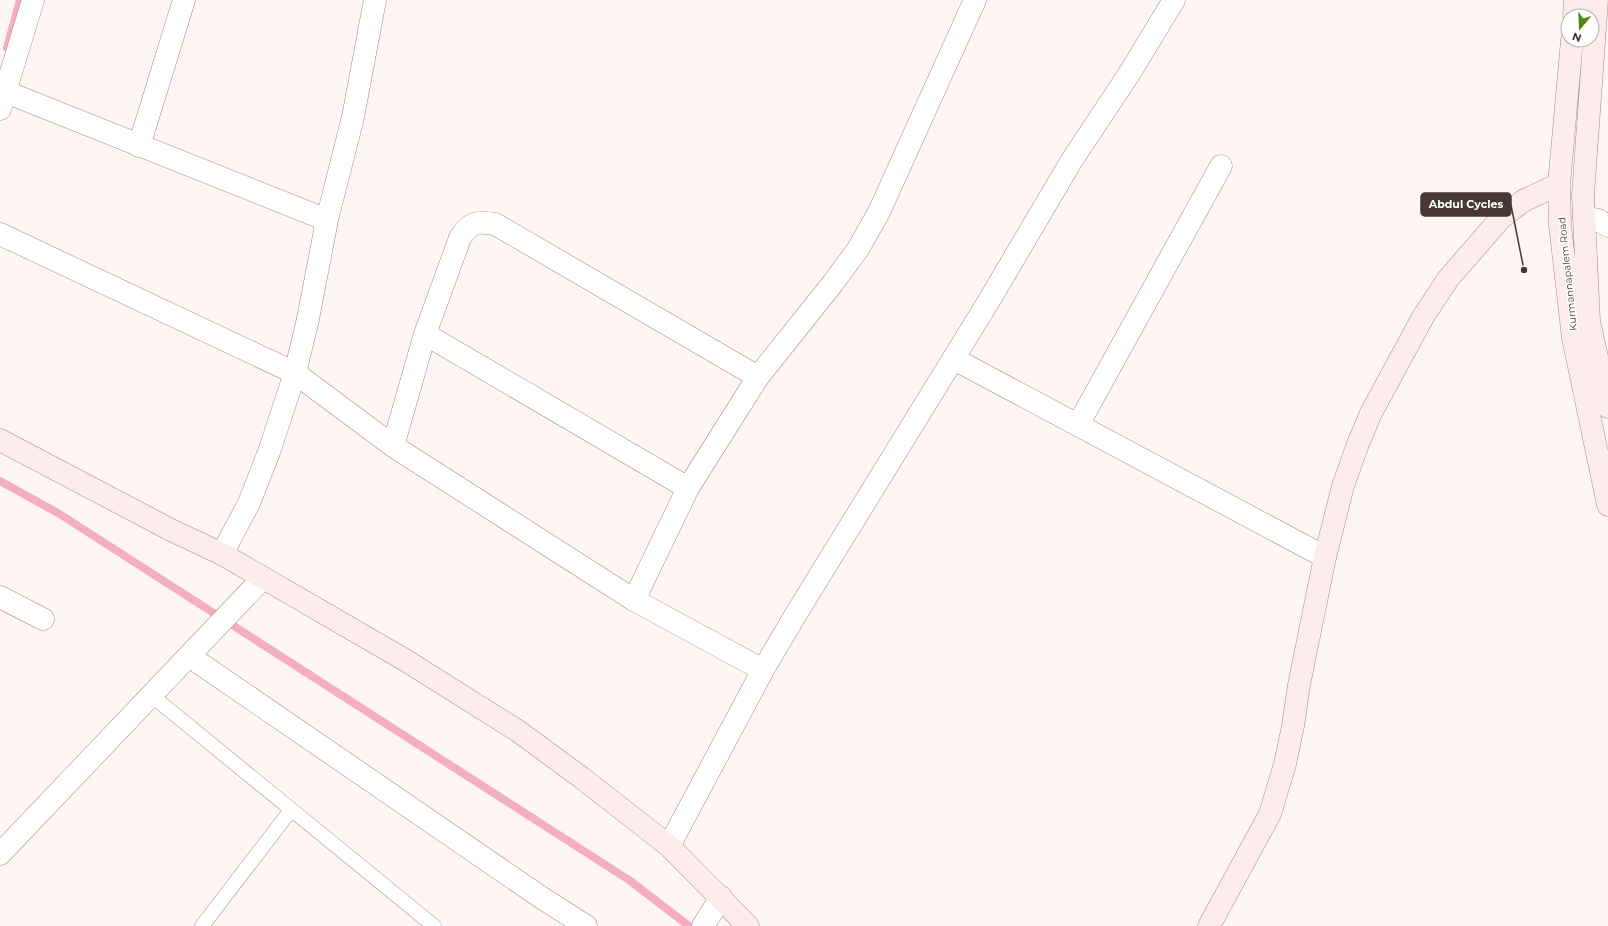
<svg xmlns="http://www.w3.org/2000/svg" width="1608" height="926" font-family="Montserrat,sans-serif">
	<style>
		.lines { fill: none; stroke-linecap: round; stroke-linejoin: round }
		.stream { stroke: #f3aec0; stroke-width: 8 }
		.lane-casing { stroke: #aa887d; stroke-width: 15 }
		.street-casing { stroke: #aa887d; stroke-width: 23 }
		.secondary-casing { stroke: #aa887d; stroke-width: 23 }
		.lane { stroke: #fff; stroke-width: 14 }
		.street { stroke: #fff; stroke-width: 22 }
		.secondary { stroke: #fcecec; stroke-width: 22 }
		.labels { text-anchor: middle; stroke-width: 3; stroke-linejoin: round; paint-order: stroke }
		.street-label { font-size: 10px; fill: #463833; stroke: #fff }
		.leader { fill: none; stroke: #463833; stroke-width: 1.5 }
		.callout-dot { fill: #463833; stroke: #fff; stroke-width: 1.5 }
		.callout { fill: #463833; stroke: #463833; stroke-width: 1.5 }
		.callout-label { font-size: 11px; text-anchor: middle; font-weight: bold; fill: #fff }
	</style>
	<rect width="100%" height="100%" fill="#fef6f4"/>
	<g class="lines">
		<path class="stream" d="M7,48L20,0
			M0,481L58,513L629,880L689,926"/>
		<g class="lane-casing">
			<path id="lane" d="M151,695L434,926
				M202,926L291,810"/>
		</g>
		<g class="street-casing">
			<path id="street" d="M6,92L327,220
				M0,109L33,0
				M139,146L184,0
				M1584,217L1598,220L1608,226
				M0,234L295,373L393,446L634,600L763,670
				M425,334L688,488
				M954,359L1325,557
				M1078,425L1221,166
				M393,446L425,334L460,238C471,222 475,221 495,224L758,377
				M222,554L249,503L269,452L295,373L308,319L327,220L353,117L375,0
				M0,597L43,619
				M634,600L688,488L758,377L833,283L858,249L879,212L975,0
				M189,656L542,898L586,926
				M669,846L763,670L796,614L987,304L1072,160L1129,74L1174,0
				M0,854L263,578
				M703,926L721,897"/>
		</g>
		<g class="secondary-casing">
			<path id="secondary" d="M1597,0L1583,195L1589,321L1608,407
				M1574,16L1575,0
				M1572,40L1559,184L1560,225L1573,338L1608,505
				M0,440L171,530L222,554L405,660L518,731L582,778L669,846L748,926
				M1209,926L1270,814L1285,764L1293,726L1299,685L1325,557L1343,486L1358,444L1371,413L1423,317L1448,279L1501,218L1523,201L1559,184"/>
		</g>
		<use href="#lane" class="lane"/>
		<use href="#street" class="street"/>
		<use href="#secondary" class="secondary"/>
	</g>
	<g class="labels">
		<g class="street-label">
			<text transform="translate(1567 274) rotate(-96)" y="4">Kurmannapalem Road</text>
		</g>
	</g>
	<path class="leader" d="M1524 270L1511 205"/>
	<circle class="callout-dot" cx="1524" cy="270" r="4"/>
	<rect class="callout" x="1421" y="193" width="90" height="23" rx="4"/>
	<g class="callout-label">
		<text x="1466" y="208">Abdul Cycles</text>
	</g>
	<g transform="translate(1580 28) rotate(199)"><circle r="19" fill="#ffffff" stroke="#b5afad"/>
	<path d="M0-3L7 15L0 10L-7 15Z" fill="#548311"/>
	<text y="-6" font-size="11" font-weight="bold" text-anchor="middle" fill="#463833">N</text>
	</g>
</svg>
